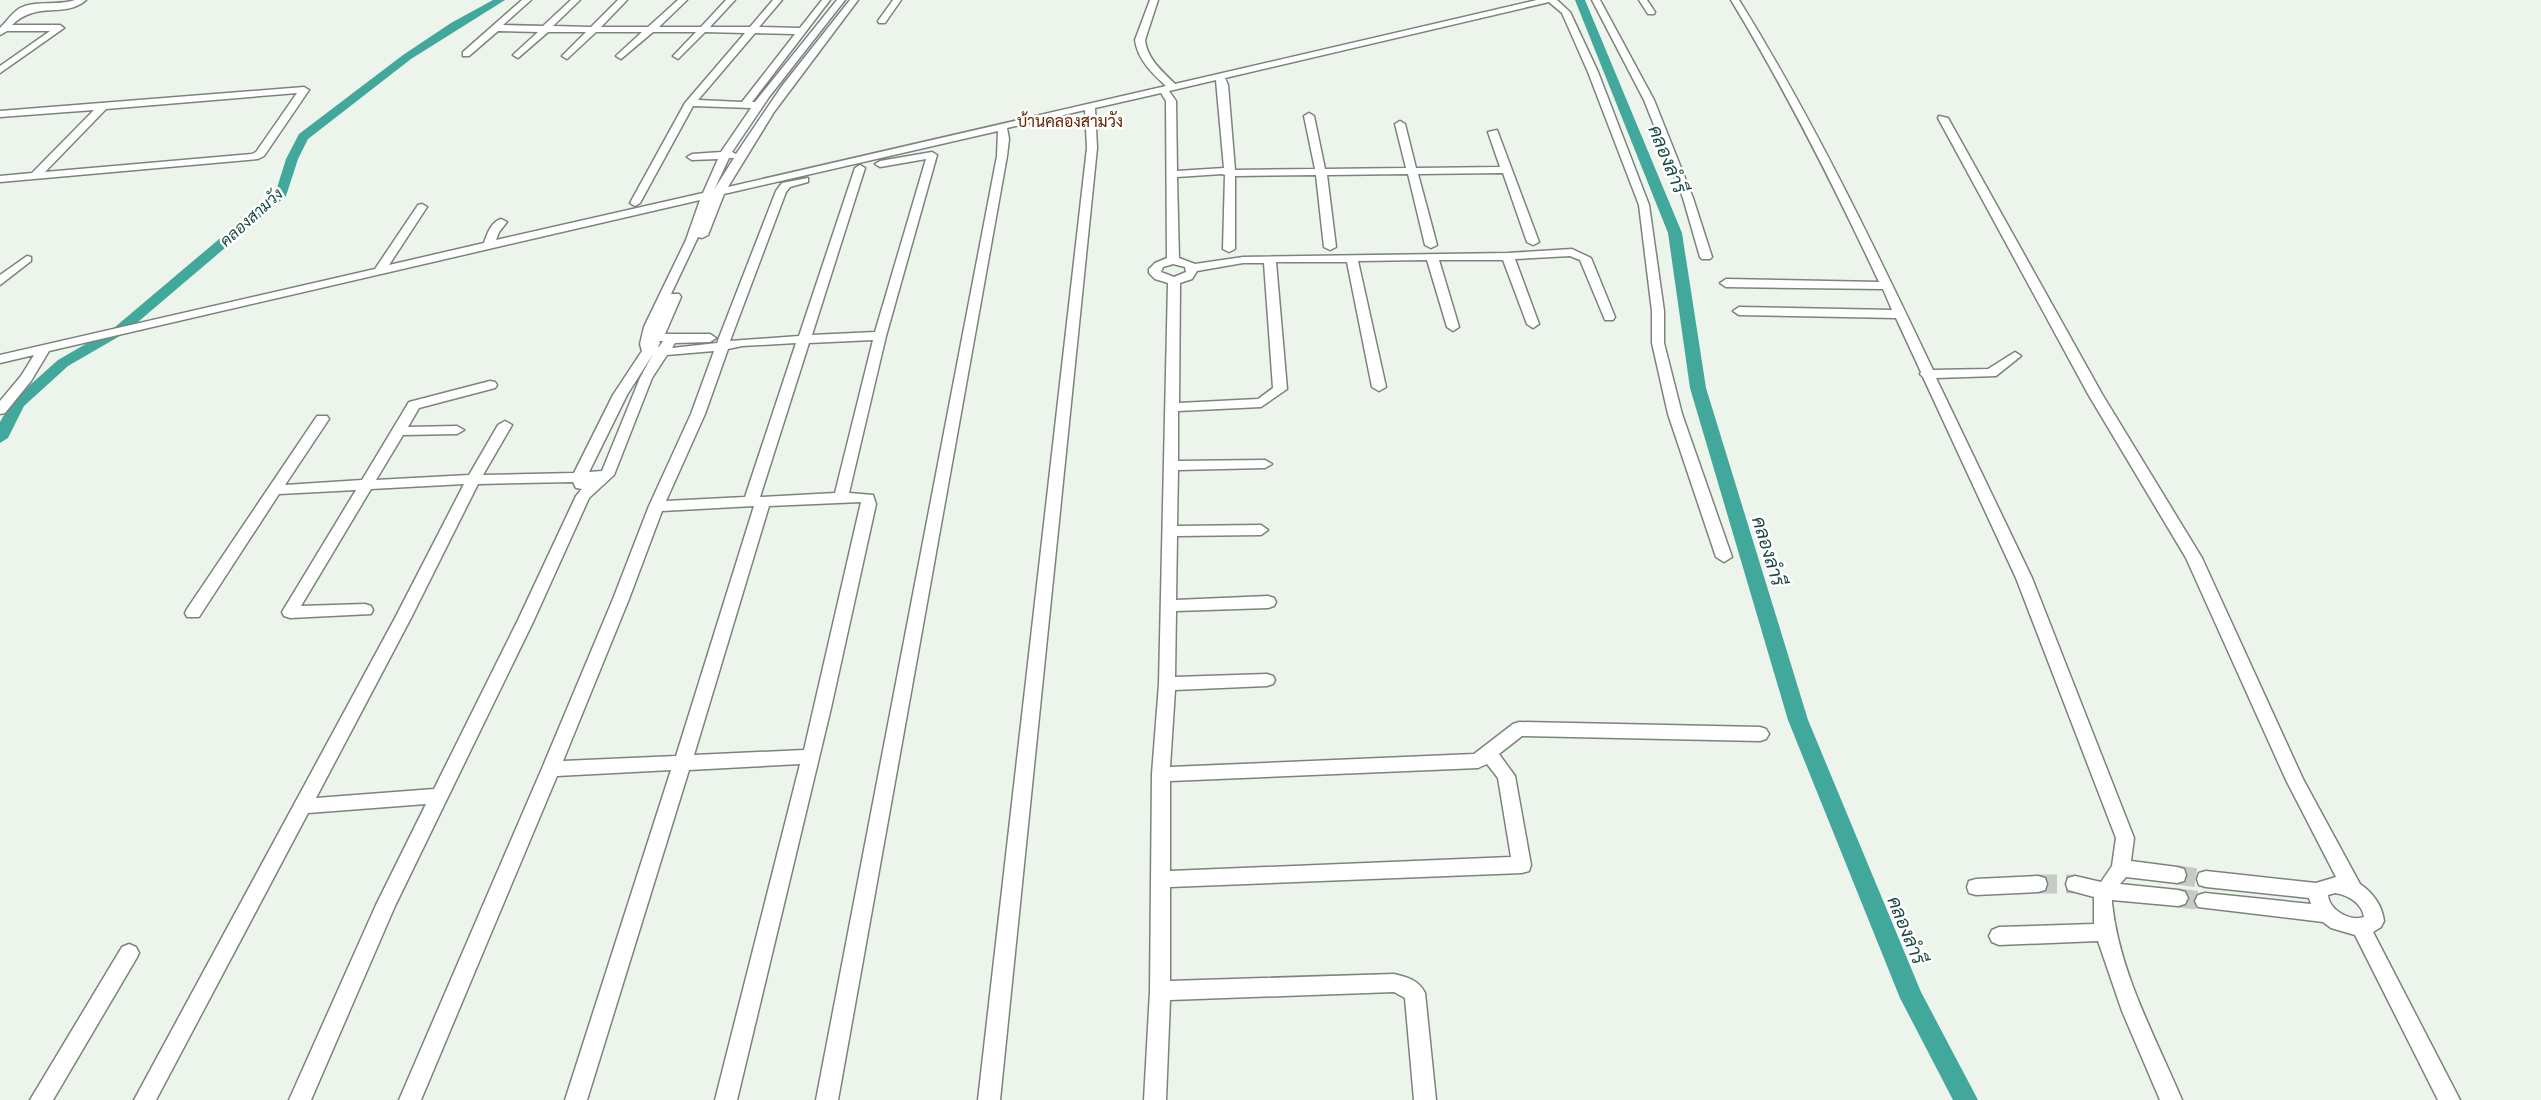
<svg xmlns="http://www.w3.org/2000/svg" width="2541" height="1100" font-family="'Roboto Condensed',Sarabun,sans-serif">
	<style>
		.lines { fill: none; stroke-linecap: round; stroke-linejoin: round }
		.canal { fill: #42a89b; fill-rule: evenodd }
		.minor-tunnel { stroke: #c6ccc5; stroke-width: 19; stroke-dasharray: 19 9; stroke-linecap: butt }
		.minor-casing { stroke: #7c837c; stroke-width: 3 }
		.minor { fill: #fff; fill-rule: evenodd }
		.labels { text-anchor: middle; stroke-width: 5; stroke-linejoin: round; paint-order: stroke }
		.far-quarter-label { font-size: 16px; fill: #632500; stroke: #fff }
		.far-water-label { font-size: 16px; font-style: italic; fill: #1b4842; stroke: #fff }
		.water-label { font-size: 19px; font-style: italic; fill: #1b4842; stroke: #fff }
	</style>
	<rect width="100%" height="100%" fill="#edf4ec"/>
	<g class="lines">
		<path class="canal" d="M493,0H505L411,59L308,139L298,159L286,196L125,333L68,366L24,406L8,438L0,443V422L12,401L58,360L115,327L276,191L286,159L299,134L403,55L451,23Z
			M1575,0H1585L1682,233L1706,388L1808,720L1921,992L1978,1100H1953L1900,998L1788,720L1690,388L1668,233Z"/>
		<path class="minor-tunnel" d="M2177,875L2206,879
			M2038,884H2075
			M2178,898L2205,901"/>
		<g class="minor-casing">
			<path id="minor" d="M75,0H86C64,19 38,0 12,25H60L64,28L0,73V66L50,31H7L0,35V28C7,21 12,13 20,8C37,0 57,6 75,0Z
				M522,0H531L503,25L543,26L571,0H580L553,26L591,27L618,0H627L601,27H648L678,0H687L659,27H701L726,0H735L710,27H750L773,0H782L759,27L800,28L822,0H830L752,102H755L837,0H845L769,97L732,152L736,154L782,86L850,0H858L774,112L728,187L1166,86C1152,73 1138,60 1135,40L1150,0H1158L1145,40C1147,59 1162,71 1175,84L1537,0H1557L1570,12L1598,72L1649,205L1664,311V343L1682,414L1732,557L1724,562L1716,557L1668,414L1652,343V311L1639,205L1588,72L1562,13L1549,2L1225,78L1228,85L1235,170L1315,169L1304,116L1309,113L1314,116L1325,169L1406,168L1395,124L1400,121L1405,124L1416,168L1500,167L1488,132L1497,130L1539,242L1533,245L1527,242L1503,173L1418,174L1437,245L1431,248L1425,245L1408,174L1327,175L1336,247L1330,250L1324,247L1316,175L1235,176V249L1229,252L1223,249L1225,175L1222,174L1177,177L1179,258L1195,264L1243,257L1508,253L1572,249L1591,258L1615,317L1613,320H1605L1580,260L1570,256L1515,259L1539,324L1533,328L1527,324L1503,260H1439L1459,327L1453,331L1447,327L1427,260L1358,261L1386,387L1379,391L1372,387L1347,262H1276L1287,389L1261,407L1178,411V461L1265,460L1272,464L1265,468L1178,470L1177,526L1261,525L1268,530L1261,535L1177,536L1176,600L1268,596L1274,598L1276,602L1274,606L1268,608L1176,611L1175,677L1267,674L1273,676L1275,680L1273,684L1267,686L1175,690L1170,767L1474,754L1513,724L1519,722L1760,727L1766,729L1769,734L1766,739L1760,741L1522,736L1499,754L1515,776L1531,865L1529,871L1522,873L1170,887V981L1394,974C1407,977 1419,980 1425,993L1436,1100H1414L1405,998L1394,992L1170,1000L1166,1100H1144L1150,991L1152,774L1159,684L1168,283L1155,279L1149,273V269L1155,263L1167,258L1166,101L1161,93L1095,108L1097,148L1000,1100H978L1087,148L1085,110L1007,128L1009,139L1007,156L838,1100H816L997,156L998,131L724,194L708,235L702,238L698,237L671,294H679L681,297L665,334H710L716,338L710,342L675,343L672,348L717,343L776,191L782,183L808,178V182L790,187L786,192L730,341L799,336L855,168L860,165L865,168L812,335L875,332L926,159L880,167L875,164L880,161L932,152L937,155L886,336L849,493L873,495L876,504L831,708L737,1100H715L800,764L689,770L587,1100H565L671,770L557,776L421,1100H399L543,766L613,599L649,506L691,414L714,351L667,355L652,378L614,475L589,498L534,620L395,906L311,1100H289L376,905L426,804L308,813L156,1100H134L395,618L464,484L371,489L301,606L365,604L371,606L373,610L371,614L290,618L284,616L282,612L356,490L279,494L199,617H187L185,613L187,609L317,416H327L329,419L285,485L362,480L409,402L490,381L495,382L497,385L495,388L419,408L408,427L457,426L464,430L457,434L403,435L376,480L469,475L498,425L505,421L512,425L483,475L574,473L613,395L642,351L640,344L644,327L686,240L700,200L49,351L31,381L5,413L0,414V401L21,376L34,355L0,363V355L375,269L418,205L422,204L427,207L389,265L484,243C487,234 491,222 501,219L507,222L499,232L496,240L703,193L718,159L692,160L687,157L692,154L721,152L751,108L693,106L640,203L635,206L630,203L685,103L745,33L705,32L678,59L673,56L696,32H653L621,59L616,56L618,54L642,32H596L567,59L562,56L586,32H548L518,58L513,55L515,53L538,32L498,31L469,56H463V52ZM755,33L795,34L742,102L698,100ZM1216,80L1224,168L1177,171L1176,101L1169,91ZM729,158H734L714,190ZM1243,263H1264L1273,388L1258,399L1179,403L1180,283L1192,279L1197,271ZM1173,264L1185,267L1186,272L1174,277L1161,272L1163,267ZM873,340L835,493L760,497L809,343ZM659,341H663L659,347H658L660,343ZM796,343L745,497L666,501L705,414L728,349L742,346ZM653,354L640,378L602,471L589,472L627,395ZM573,482L576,488L582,489L576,496L518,620L434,789L316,798L411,618L478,484ZM861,502L804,750L694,755L769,506ZM754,506L676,756L563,761L629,599L662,511ZM1487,764L1498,778L1511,857L1170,871V781L1478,768Z
				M893,0H901L885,23H879L878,21Z
				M1592,0H1600L1654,100L1693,198L1712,257L1710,259H1702L1700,257L1683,198L1644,100Z
				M1639,0H1647L1655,12L1654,14H1648Z
				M1731,0H1739C1813,119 1873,244 1933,370L1988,369L2015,352L2021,356L1996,376L1936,378L2032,578L2134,838L2131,861L2177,867L2184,869L2186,875L2184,881L2177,883L2126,877L2120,884L2178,890L2185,892L2188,898L2185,904L2178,906L2112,900V903C2119,972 2155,1036 2182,1100H2160L2122,1011L2098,941L1999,945L1992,942L1989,936L1992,930L1999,927L2094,924V897L2068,890L2066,884L2068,878L2075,876L2101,882L2112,866L2116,838L2016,578L1923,377L1920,374L1921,372L1896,318L1739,315L1733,311L1739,307L1892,310L1883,289L1726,287L1720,283L1726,279L1879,282C1834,186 1786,91 1731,0Z
				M304,87L309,90L264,156L258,159L0,182V176L32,173L94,110L0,117V111ZM297,93L256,152L252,154L45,172L106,109Z
				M1939,116L1948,118L2102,394L2202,558L2303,779L2360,884C2373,893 2382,905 2384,921L2381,927L2373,932L2460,1100H2438L2355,935L2331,928L2323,922L2198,907L2195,901L2198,895L2205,893L2311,904L2309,898L2206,887L2199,885L2197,879L2199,873L2206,871L2316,883L2336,877L2286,780L2186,558L2088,394L1938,118ZM2335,893C2348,895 2362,903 2364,917C2350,922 2329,910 2328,895Z
				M27,256L31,257V261L0,285V275Z
				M2038,876L2045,878L2047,884L2045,890L2038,892L1976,895L1969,893L1967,887L1969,881L1976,879Z
				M129,944L136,947L139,953L136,959L53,1100H30L122,947Z"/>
		</g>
		<use href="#minor" class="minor"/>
	</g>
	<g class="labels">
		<g class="far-quarter-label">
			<text x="1070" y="127">บ้านคลองสามวัง</text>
		</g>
		<g class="far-water-label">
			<text transform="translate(251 217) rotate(-42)" y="6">คลองสามวัง</text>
		</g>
		<g class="water-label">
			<text transform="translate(1668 159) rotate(68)" y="7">คลองลำรี</text>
			<text transform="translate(1769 551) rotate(73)" y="7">คลองลำรี</text>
			<text transform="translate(1907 930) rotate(68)" y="7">คลองลำรี</text>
		</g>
	</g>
</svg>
